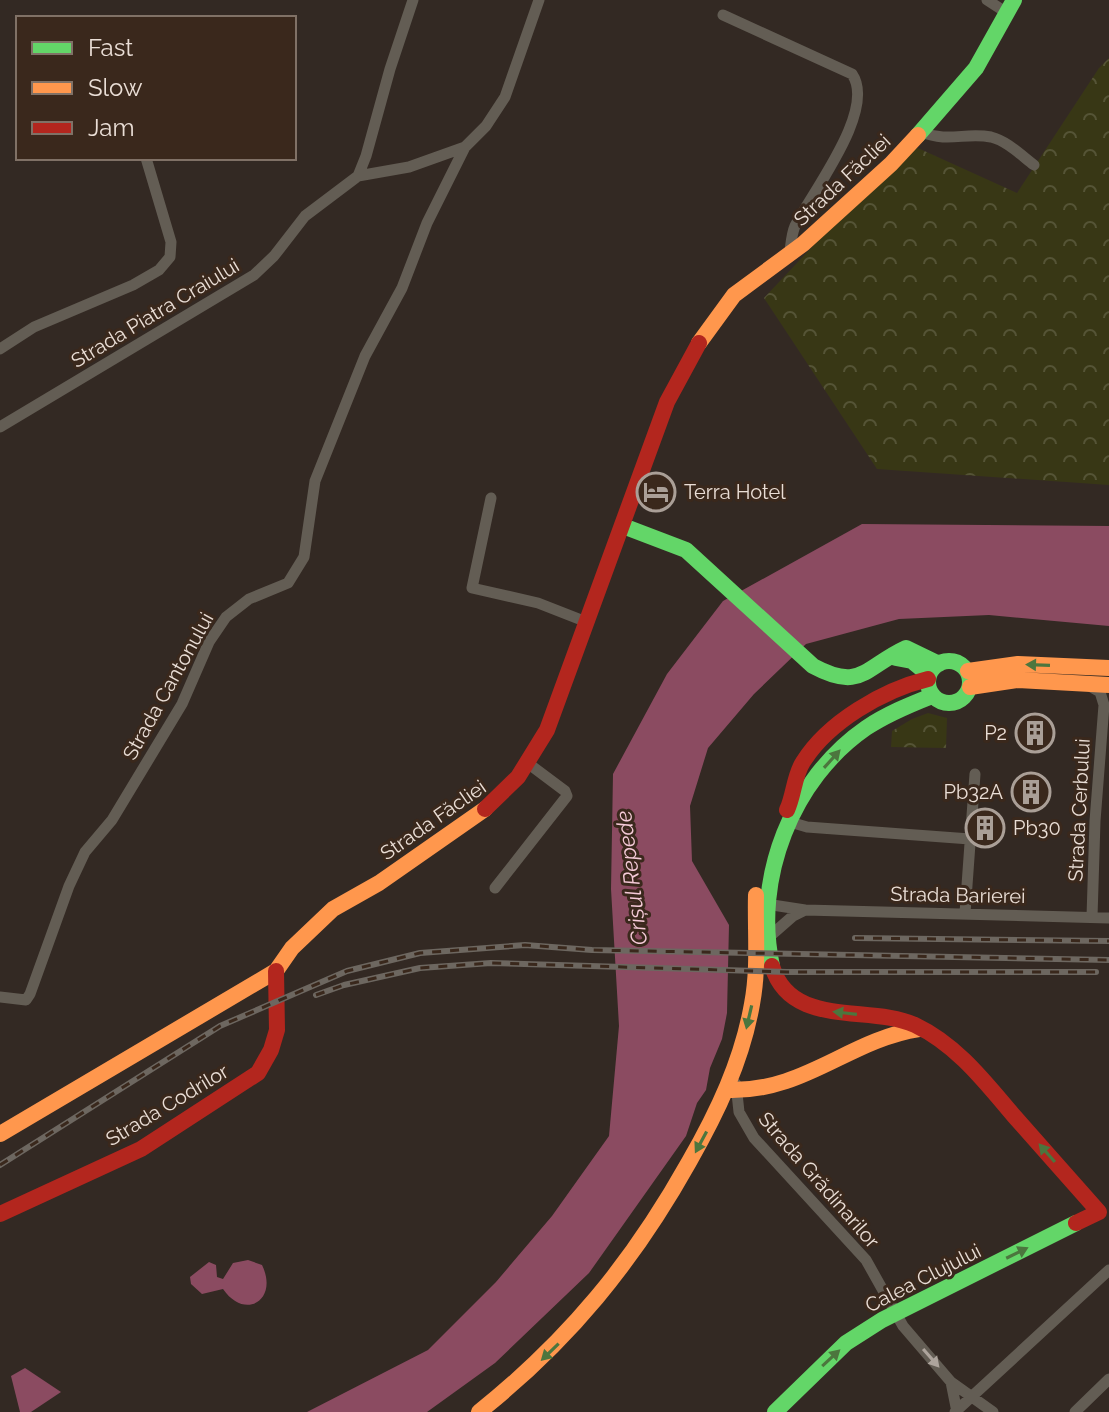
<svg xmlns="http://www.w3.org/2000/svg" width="1109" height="1412" font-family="Raleway,sans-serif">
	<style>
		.park { fill: url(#park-crowns) }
		.water { fill: #8b4b61 }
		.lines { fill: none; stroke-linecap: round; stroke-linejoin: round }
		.street { stroke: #635d54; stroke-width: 11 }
		.fast { stroke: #63d668; stroke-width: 16 }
		.slow { stroke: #ff974d; stroke-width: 16 }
		.jam { stroke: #b3261e; stroke-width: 16 }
		.rail-casing { stroke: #6d6760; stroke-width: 6 }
		.rail { stroke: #3a281c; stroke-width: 3; stroke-dasharray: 9; stroke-linecap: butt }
		.oneway { fill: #4c763e }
		.oneway2 { fill: #ada49c }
		.labels { text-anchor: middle; stroke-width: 6; stroke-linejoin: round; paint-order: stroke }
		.street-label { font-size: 20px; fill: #eaded6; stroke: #3a281c }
		.poi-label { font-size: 20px; fill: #eaded6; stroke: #3a281c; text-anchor: start }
		.water-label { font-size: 22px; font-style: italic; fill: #f5cad8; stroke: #3a281c }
	</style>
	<defs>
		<pattern id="park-crowns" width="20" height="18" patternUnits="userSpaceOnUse" patternTransform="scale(2)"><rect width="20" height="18" fill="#383715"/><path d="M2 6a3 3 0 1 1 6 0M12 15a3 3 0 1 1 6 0" fill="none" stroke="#555436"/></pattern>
	</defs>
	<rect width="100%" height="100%" fill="#332923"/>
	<path class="park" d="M1109,58V485L877,469L764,298L909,144L1017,193L1099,68Z
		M928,713L947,718L946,748L891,747L892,731L912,719Z"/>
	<path class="water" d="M862,524L1109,526V626L989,615L899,619L806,644L754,694L708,748L690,806L692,861L729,925L727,1013L722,1039L710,1068L706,1090L697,1103L686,1136L589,1273L495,1363L427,1412H307L428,1350L496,1282L552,1216L609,1136L619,1026L611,889L613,774L667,674L723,601Z
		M248,1260L262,1265C279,1300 245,1321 223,1289L202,1294L191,1284L190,1277L209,1262L216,1265L217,1277L223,1279L233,1263Z
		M25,1368L61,1392L31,1412H20L11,1376Z"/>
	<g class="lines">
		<path class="street" d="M987,0L1007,13
			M723,15L852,74C877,110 812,192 795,226C791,235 791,247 789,257
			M921,132C949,143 965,132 991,137C1007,141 1021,155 1034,165
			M358,176L366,156L390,69L413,0
			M0,349L34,327L133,285L159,270L170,257L171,242L146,158
			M0,427L254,275L274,256L305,216L358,176L409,167L465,147L486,126L505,97L539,0
			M491,498L472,588L538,603L584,621
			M1088,685L1100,692L1104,705L1095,821L1092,917
			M790,822L807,827L970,839
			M495,888L567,796L565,791L529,764
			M766,904L805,910L793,916L769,937
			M805,910L1109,918
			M965,913L975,774
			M0,997L26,1000L30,994L69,886L85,852L112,820L182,704L209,642L226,617L249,599L288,583L304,557L315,481L365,356L402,288L427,223L465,147
			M736,1084L739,1112L754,1138L866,1260L903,1326L951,1382L993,1412
			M951,1382L957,1412
			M955,1412L1109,1270
			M1075,1412L1109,1379"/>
		<path class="fast" d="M918,135L976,68L1014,0
			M623,526L686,550L813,666C861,692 865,667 906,648L939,664
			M896,658L912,661L929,675
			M928 682a21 21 0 1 1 42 0a21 21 0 1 1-42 0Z
			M772,966C753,879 792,779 866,728C887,714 909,705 932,696
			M775,1412L846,1343L882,1320L1076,1223"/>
		<path class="slow" d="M699,343L734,295L803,244L891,164L918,135
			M968,671L1018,664L1109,668
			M970,687L1018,680L1109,685
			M726,1090C804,1093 848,1040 919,1029
			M0,1134L276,971L292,948L333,909L379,883L485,809
			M479,1412C569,1340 633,1262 689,1162C717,1113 742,1061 752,1004C759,968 755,931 756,895"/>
		<path class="jam" d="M485,809L518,777L547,730L667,402L699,343
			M787,810C794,795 794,776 803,762C828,722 883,690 928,679
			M772,966C791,1029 869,1004 915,1025C957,1045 985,1082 1014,1116C1042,1148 1071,1180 1099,1212L1076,1223
			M0,1214L141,1149L258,1073L271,1050L277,1030L276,971"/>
		<g class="rail-casing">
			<path id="rail" d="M855,938L1109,941
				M316,995L344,985L420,968L491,963L787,972H1096
				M0,1165L220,1026L347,971L420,953L525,945L592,950L1109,960"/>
		</g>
		<use href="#rail" class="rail"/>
	</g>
	<defs><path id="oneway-solid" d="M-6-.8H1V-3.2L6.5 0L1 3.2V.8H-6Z" transform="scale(2)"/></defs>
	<g class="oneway">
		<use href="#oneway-solid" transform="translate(1038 665) rotate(-178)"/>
		<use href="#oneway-solid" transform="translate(832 759) rotate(-48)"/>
		<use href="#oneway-solid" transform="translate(845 1013) rotate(-173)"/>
		<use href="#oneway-solid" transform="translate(749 1017) rotate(103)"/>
		<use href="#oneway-solid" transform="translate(701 1142) rotate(118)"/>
		<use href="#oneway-solid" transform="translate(1047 1153) rotate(-131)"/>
		<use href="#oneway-solid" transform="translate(1017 1253) rotate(-26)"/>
		<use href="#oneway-solid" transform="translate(550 1352) rotate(136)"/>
		<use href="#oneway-solid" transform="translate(831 1358) rotate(-43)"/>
	</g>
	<use class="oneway2" href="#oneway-solid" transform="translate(931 1358) rotate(49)"/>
	<defs>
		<g id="hotel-ring" transform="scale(2)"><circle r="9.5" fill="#3a281c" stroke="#aa9f97" stroke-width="1.5"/><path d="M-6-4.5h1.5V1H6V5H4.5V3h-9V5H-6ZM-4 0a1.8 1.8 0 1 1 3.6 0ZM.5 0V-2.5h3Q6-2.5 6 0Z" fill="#aa9f97"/></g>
		<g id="building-ring" transform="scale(2)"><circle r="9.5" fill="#3a281c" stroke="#aa9f97" stroke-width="1.5"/><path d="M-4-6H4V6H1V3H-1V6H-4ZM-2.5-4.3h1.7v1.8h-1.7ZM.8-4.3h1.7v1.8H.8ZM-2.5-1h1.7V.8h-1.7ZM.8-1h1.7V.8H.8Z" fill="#aa9f97"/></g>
	</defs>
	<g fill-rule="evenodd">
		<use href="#hotel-ring" x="656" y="492"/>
		<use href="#building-ring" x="1035" y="733"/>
		<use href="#building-ring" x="1031" y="792"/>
		<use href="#building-ring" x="985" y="828"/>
	</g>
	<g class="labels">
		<g class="street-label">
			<text transform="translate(842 180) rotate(-43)" y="7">Strada Făcliei</text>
			<text transform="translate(155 313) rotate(-31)" y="7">Strada Piatra Craiului</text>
			<text transform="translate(168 686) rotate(-61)" y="7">Strada Cantonului</text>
			<text transform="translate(1079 810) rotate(-87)" y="7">Strada Cerbului</text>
			<text transform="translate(433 820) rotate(-35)" y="7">Strada Făcliei</text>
			<text transform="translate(958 895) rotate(1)" y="7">Strada Barierei</text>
			<text transform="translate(167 1105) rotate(-31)" y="7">Strada Codrilor</text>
			<text transform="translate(819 1180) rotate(49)" y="7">Strada Grădinarilor</text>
			<text transform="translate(923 1278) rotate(-27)" y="7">Calea Clujului</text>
		</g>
		<g class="poi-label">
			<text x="684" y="499">Terra Hotel</text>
			<text x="1007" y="740" text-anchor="end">P2</text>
			<text x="1003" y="799" text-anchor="end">Pb32A</text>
			<text x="1013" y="835">Pb30</text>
		</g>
		<g class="water-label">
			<text transform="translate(631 878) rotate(-97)" y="8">Crișul Repede</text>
		</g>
	</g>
	<rect x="16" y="16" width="280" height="144" fill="#3a281c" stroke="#807166" stroke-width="2"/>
	<rect x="32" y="42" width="40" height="12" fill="#63d668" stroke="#807166" stroke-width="2"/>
	<text x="88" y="56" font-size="24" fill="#eaded6">Fast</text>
	<rect x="32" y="82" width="40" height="12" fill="#ff974d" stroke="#807166" stroke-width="2"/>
	<text x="88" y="96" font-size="24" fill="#eaded6">Slow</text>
	<rect x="32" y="122" width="40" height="12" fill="#b3261e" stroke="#807166" stroke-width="2"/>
	<text x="88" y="136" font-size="24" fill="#eaded6">Jam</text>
</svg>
